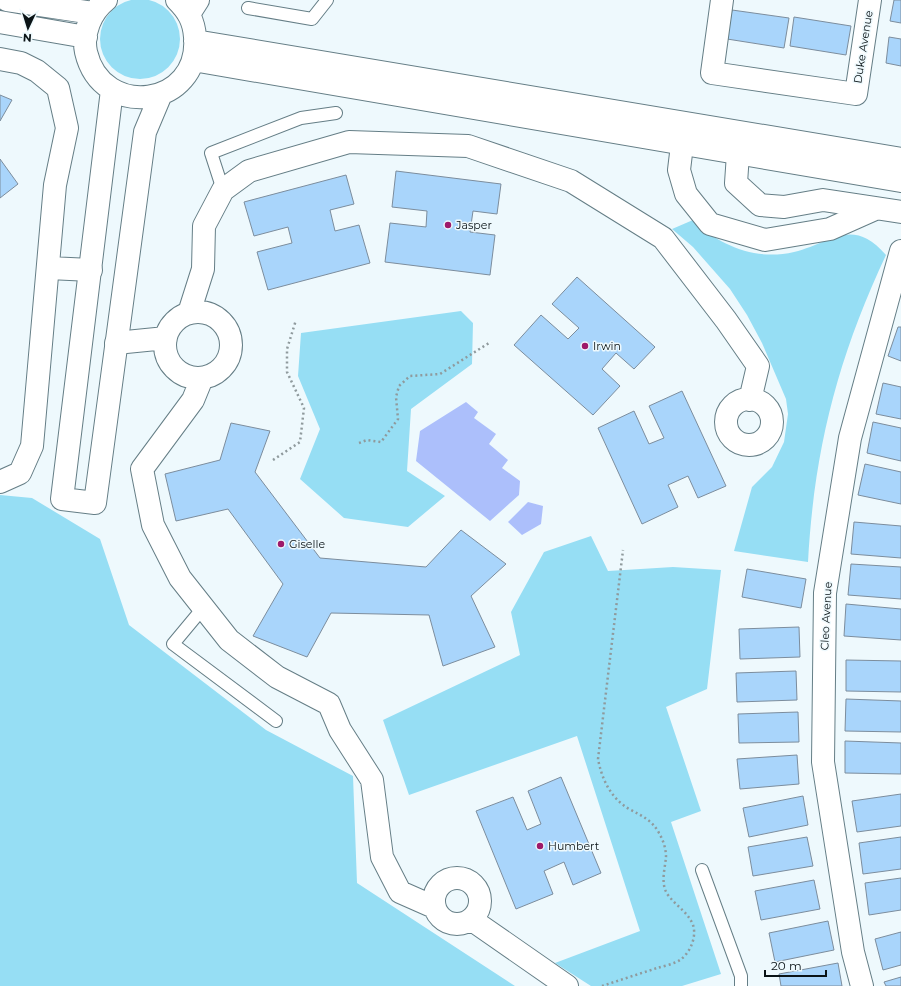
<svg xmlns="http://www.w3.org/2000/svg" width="901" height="986" font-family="Montserrat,sans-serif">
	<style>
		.green { fill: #96def4 }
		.water { fill: #acbffb }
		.building { fill: #a9d5fb; stroke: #7c8d9d }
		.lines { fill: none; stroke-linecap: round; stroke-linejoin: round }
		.service-casing { stroke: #657e86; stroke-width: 14 }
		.minor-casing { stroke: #657e86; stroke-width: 24 }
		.tertiary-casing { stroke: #657e86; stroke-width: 24 }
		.path { stroke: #8f9a9d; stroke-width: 2.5; stroke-dasharray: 2 3; stroke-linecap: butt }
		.service { stroke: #fff; stroke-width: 12 }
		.minor { stroke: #fff; stroke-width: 22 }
		.tertiary { stroke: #fff; stroke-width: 22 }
		.poi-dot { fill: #9e1a6a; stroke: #eef9fd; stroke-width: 1.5 }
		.labels { text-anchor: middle; stroke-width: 3; stroke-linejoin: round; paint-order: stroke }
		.street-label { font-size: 11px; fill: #0a1316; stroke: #eef9fd }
		.poi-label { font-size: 11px; fill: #0a1316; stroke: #eef9fd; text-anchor: start }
	</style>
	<rect width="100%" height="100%" fill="#eef9fd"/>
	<path class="green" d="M100 39a40 40 0 1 1 80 0a40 40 0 1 1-80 0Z
		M693,220C720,246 756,261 794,252C832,243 852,216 886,255C838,357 814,450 808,562L734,551L752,487L772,467L784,442L788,414L786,399L762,343L747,315L730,289L693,247L672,229Z
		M461,311L473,323L472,364L411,409L407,471L445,496L408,527L344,518L300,479L320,429L298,376L301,333Z
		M0,495L32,498L100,539L129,625L266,730L353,776L357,883L515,986H0Z
		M591,536L608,571L673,567L721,570L707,689L666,707L701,811L671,822L721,974L682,986H591L555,963L640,931L577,736L409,795L383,720L520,655L511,612L544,552Z"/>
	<path class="water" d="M466,402L478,412L474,418L496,434L489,444L508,460L502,468L520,481L519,495L490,521L416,461L420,431Z
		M528,502L543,506L541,524L522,535L508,522Z"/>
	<path class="building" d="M894,0H901V23L890,21Z
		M732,10L789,18L784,48L727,39Z
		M794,17L851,26L846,55L790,46Z
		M889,37L901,39V66L886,63Z
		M0,95L12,100L0,121Z
		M0,159L18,184L0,198Z
		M396,171L501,184L497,214L473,211L470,232L495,235L490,275L385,262L390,223L426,227L427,211L392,207Z
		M346,175L354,204L330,210L335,231L359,225L370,263L268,290L257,252L292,243L288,227L254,236L244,202Z
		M577,277L655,347L634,369L616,353L602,369L620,386L593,415L514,345L541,315L568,339L579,328L552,304Z
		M898,327H901V361L888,356Z
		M883,383L901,387V419L876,414Z
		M682,391L726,486L698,498L688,476L668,485L678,507L642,524L598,428L634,411L649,444L664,438L649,406Z
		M873,422L901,428V461L867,453Z
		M231,423L270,431L255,472L320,558L426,567L461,530L506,564L471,596L495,647L443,666L429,615L331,613L307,657L253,636L283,584L228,509L176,521L165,474L220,460Z
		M865,464L901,472V504L858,495Z
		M854,522L901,526V558L851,554Z
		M851,564L901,567V599L848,595Z
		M747,569L806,579L801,608L742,597Z
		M846,604L901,609V640L844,636Z
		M799,627L800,657L740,659L739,629Z
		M846,660L901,661V692L846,691Z
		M796,671L797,700L737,702L736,673Z
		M846,699L901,701V732L845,731Z
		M798,712L799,742L739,743L738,714Z
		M845,741L901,743V774L845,773Z
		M797,755L799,784L740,789L737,759Z
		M561,777L601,873L573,885L564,862L544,871L553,894L516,909L476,811L513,797L527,830L541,824L528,791Z
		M901,794V826L857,832L852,801Z
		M803,796L808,825L749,837L743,808Z
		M807,837L813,866L753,876L748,847Z
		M901,837V869L863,874L859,843Z
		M901,878V910L869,915L865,883Z
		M814,880L820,909L761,920L755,891Z
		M828,921L834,950L775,962L769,933Z
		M901,932V965L883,970L875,939Z
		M838,963L842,986H781L779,974Z
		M901,977V986H886L884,982Z"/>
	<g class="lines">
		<g class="service-casing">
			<path id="service" d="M248,8L312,19L327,0
				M223,190L211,153L301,118L336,113
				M203,608L173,644L276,721
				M702,870L741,976V986"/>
		</g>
		<g class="minor-casing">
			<path id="minor" d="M722,0L712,73L856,94L870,0
				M189,14L198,0
				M0,59L21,63L37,71L58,88L67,128L55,185L32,446L20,473L0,482
				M682,145L679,170L686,194L710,224L765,240L830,229L875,209
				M738,154L736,183L760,205L784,207L823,200L901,212
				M49,268L91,270
				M165 345a33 33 0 1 1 66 0a33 33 0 1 1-66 0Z
				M189,313L203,269L204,226L223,190L249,171L349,142L468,146L571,181L663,238L726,320L758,366L750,400
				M116,343L166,338
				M202,378L193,400L142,469L153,525L180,578L229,640L277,677L329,704L340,730L372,780L382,857L400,892L434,907
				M726 422a23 23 0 1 1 46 0a23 23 0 1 1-46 0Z
				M434 901a23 23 0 1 1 46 0a23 23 0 1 1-46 0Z
				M472,920L567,986
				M862,986L853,952L823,762L825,593L850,438L901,251"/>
		</g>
		<g class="tertiary-casing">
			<path id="tertiary" d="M7,0L93,13
				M106,0C91,12 82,33 86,52C102,121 201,107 195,37C194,21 188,11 177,0
				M0,22L86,37
				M195,41L901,159
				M193,60L901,181
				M112,90L62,499L95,503L145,132L161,94"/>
		</g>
		<path class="path" d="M359,443L367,440L381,442L398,419L396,397L399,386L410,376L440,374L489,343
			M273,460L300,442L304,408L287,372V349L296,320
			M602,986C620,980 639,974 657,968C664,966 674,964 680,960C690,953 697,937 693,925C688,912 676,906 668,895C660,884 665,869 666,857C666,848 663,840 659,833C652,820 642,816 629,809C611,798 602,780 598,759L623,550"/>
		<use href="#service" class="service"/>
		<use href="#minor" class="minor"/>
		<use href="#tertiary" class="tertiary"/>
	</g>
	<g class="poi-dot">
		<circle cx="448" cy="225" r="4"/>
		<circle cx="585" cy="346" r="4"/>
		<circle cx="281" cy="544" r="4"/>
		<circle cx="540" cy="846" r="4"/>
	</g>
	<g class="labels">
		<g class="street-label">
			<text transform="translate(863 47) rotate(-81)" y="4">Duke Avenue</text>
			<text transform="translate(826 616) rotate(-87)" y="4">Cleo Avenue</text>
		</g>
		<g class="poi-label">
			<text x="456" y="229">Jasper</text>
			<text x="593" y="350">Irwin</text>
			<text x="289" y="548">Giselle</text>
			<text x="548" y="850">Humbert</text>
		</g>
	</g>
	<g transform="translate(28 28) rotate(184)" stroke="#eef9fd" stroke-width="3" paint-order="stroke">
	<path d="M0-3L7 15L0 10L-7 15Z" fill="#0a1316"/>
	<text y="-6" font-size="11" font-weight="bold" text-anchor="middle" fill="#0a1316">N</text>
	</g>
	<path d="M765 970v6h61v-6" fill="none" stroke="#0a1316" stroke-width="2"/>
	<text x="771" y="970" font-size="12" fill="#0a1316" stroke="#eef9fd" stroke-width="3" paint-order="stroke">20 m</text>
</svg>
